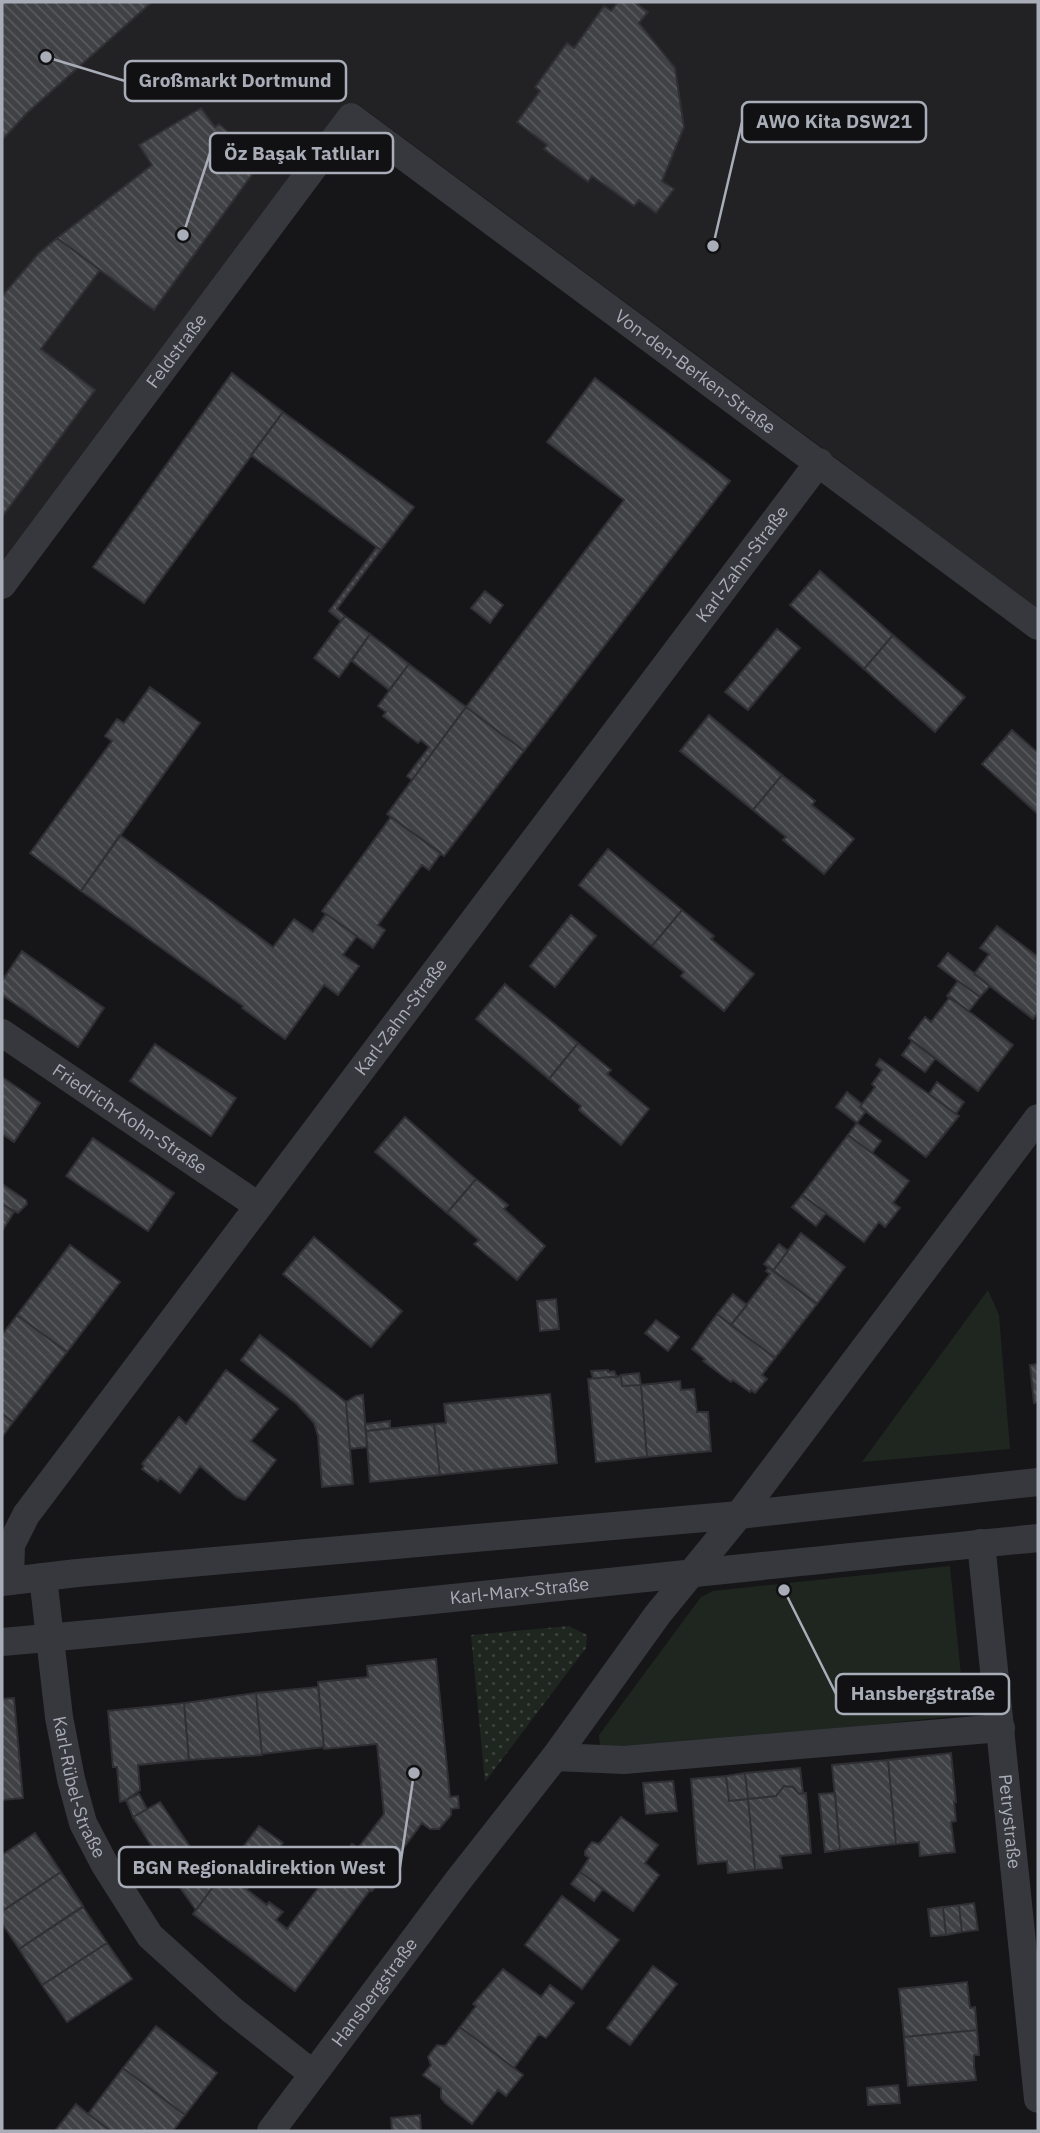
<svg xmlns="http://www.w3.org/2000/svg" width="1040" height="2133" font-family="'IBM Plex Sans',sans-serif">
	<style>
		.built { fill: #222225 }
		.grass { fill: url(#grass-dots) }
		.park { fill: #1e261f }
		.building { fill: url(#building-back-hatch); stroke: #303034; stroke-width: 2 }
		.lines { fill: none; stroke-linecap: round; stroke-linejoin: round }
		.minor { stroke: #37383d; stroke-width: 28 }
		.labels { text-anchor: middle; stroke-width: 5; stroke-linejoin: round; paint-order: stroke }
		.street-label { font-size: 18px; fill: #a8adb8; stroke: #111113 }
		.leader { fill: none; stroke: #a8adb8; stroke-width: 2.5 }
		.callout-dot { fill: #a8adb8; stroke: #111113; stroke-width: 2.5 }
		.callout { fill: #111113; stroke: #a8adb8; stroke-width: 2.5 }
		.callout-label { font-size: 19px; text-anchor: middle; font-weight: bold; fill: #a8adb8 }
	</style>
	<defs>
		<pattern id="grass-dots" width="8" height="8" patternUnits="userSpaceOnUse" patternTransform="scale(1.75)"><rect width="8" height="8" fill="#1e261f"/><path d="M2 2h.1M6 6h.1" fill="none" stroke="#3c433d" stroke-width="1.8" stroke-linecap="round"/></pattern>
		<pattern id="building-back-hatch" width="6" height="6" patternUnits="userSpaceOnUse" patternTransform="scale(1.75)"><rect width="6" height="6" fill="#404145"/><path d="M-1 5l2 2M0 0l6 6M5-1l2 2" fill="none" stroke="#595a5e"/></pattern>
	</defs>
	<rect width="100%" height="100%" fill="#161618"/>
	<path class="built" d="M2,2H1038V612L840,461L359,105L350,107L2,576Z"/>
	<path class="grass" d="M569,1626L587,1635L586,1648L485,1782L471,1635Z"/>
	<path class="park" d="M988,1290L999,1315L1010,1449L862,1462Z
		M950,1566L965,1715L608,1753L600,1746L599,1735L701,1597L713,1591Z"/>
	<path class="building" d="M2,2H152L28,112L2,140Z
		M618,2H634L648,12L639,23L675,68L684,127L662,181L674,189L656,213L639,200L634,206L592,176L588,182L544,149L547,145L517,122L540,91L535,87L567,43L574,48L604,6L611,11Z
		M201,108L215,127L219,124L227,131L219,143L256,169L154,310L57,238L152,165L139,145Z
		M57,238L100,270L41,349L95,390L2,517V296L38,254Z
		M232,373L283,412L144,603L93,567Z
		M595,378L730,481L524,751L466,707L624,500L547,442Z
		M283,412L414,507L381,550L251,455Z
		M377,547L381,550L337,609L345,616L341,621L329,611Z
		M820,571L893,635L864,669L790,605Z
		M485,591L503,605L490,623L471,608Z
		M345,616L370,634L339,677L314,658Z
		M777,629L800,648L748,710L725,692Z
		M370,634L409,664L389,690L352,661Z
		M893,635L965,697L935,732L864,669Z
		M409,664L466,707L412,780L407,776L429,747L421,740L418,743L383,716L386,712L378,706Z
		M150,687L200,723L81,891L30,853L112,741L105,736L117,719L124,723Z
		M466,707L524,751L444,856L387,814Z
		M709,715L782,775L753,810L680,751Z
		M1012,730L1038,753V814L982,764Z
		M782,775L815,801L812,805L854,839L824,874L783,840L786,837L753,810Z
		M391,817L441,853L429,870L422,865L402,892L378,925L385,930L373,948L322,911Z
		M120,835L273,947L294,919L313,932L326,914L357,936L343,955L359,966L338,995L324,985L285,1039L242,1008L243,1006L81,891Z
		M608,849L682,910L652,946L579,885Z
		M682,910L714,936L711,939L754,974L724,1011L681,976L684,972L652,946Z
		M571,915L596,936L555,987L530,966Z
		M997,926L1038,957V1012L1033,1019L974,974L989,954L980,948Z
		M22,951L104,1008L78,1047L2,995V981Z
		M948,953L988,984L989,987L980,997L938,966Z
		M958,981L980,997L969,1011L947,996Z
		M505,984L578,1043L549,1079L476,1019Z
		M950,997L1013,1045L978,1091L909,1038L925,1017L931,1022Z
		M912,1041L935,1059L925,1072L902,1055Z
		M578,1043L611,1070L607,1074L649,1109L621,1145L579,1110L581,1106L549,1079Z
		M155,1044L236,1098L211,1136L130,1081Z
		M880,1059L959,1116L926,1157L860,1107L875,1087L872,1084L882,1070L876,1065Z
		M2,1077L40,1103L14,1142L2,1134Z
		M937,1082L964,1102L956,1114L929,1094Z
		M847,1092L862,1104L860,1107L866,1111L857,1123L836,1107Z
		M405,1117L476,1179L447,1213L375,1152Z
		M857,1123L881,1141L872,1153L848,1135Z
		M848,1135L909,1181L893,1203L900,1208L885,1227L879,1222L864,1242L802,1195Z
		M93,1138L174,1193L148,1231L66,1176Z
		M476,1179L508,1205L504,1209L545,1246L517,1280L474,1244L479,1240L447,1213Z
		M2,1184L26,1200L27,1204L18,1213L2,1204Z
		M802,1195L826,1213L816,1226L792,1207Z
		M2,1204L14,1212L2,1231Z
		M801,1233L845,1267L817,1304L773,1271Z
		M314,1237L402,1311L371,1347L283,1274Z
		M779,1244L788,1251L773,1271L764,1264Z
		M70,1245L120,1282L67,1352L17,1315Z
		M769,1267L817,1304L775,1358L731,1325L770,1274L766,1271Z
		M733,1294L747,1305L731,1325L717,1314Z
		M556,1299L559,1329L540,1331L537,1301Z
		M717,1314L775,1358L762,1375L767,1379L755,1393L751,1390L750,1392L733,1380L731,1382L703,1361L705,1359L692,1349Z
		M17,1315L67,1352L13,1422L2,1414V1335Z
		M656,1320L679,1337L668,1351L645,1333Z
		M260,1335L346,1402L353,1484L322,1487L318,1436L314,1423L297,1404L241,1360Z
		M1038,1364V1402L1034,1403L1030,1365Z
		M226,1370L278,1409L251,1441L276,1460L245,1500L237,1497L200,1466L180,1493L160,1478L158,1481L142,1469L144,1466L142,1464L179,1417L186,1424Z
		M608,1370V1372L614,1371L617,1377L593,1378L591,1371Z
		M639,1373L641,1385L622,1386L621,1375Z
		M621,1376L622,1386L641,1385L647,1457L596,1462L588,1379Z
		M680,1381L681,1390L694,1389L697,1412H708L711,1451L647,1457L641,1385Z
		M550,1394L557,1463L440,1475L434,1424L446,1423L444,1404Z
		M363,1395L367,1447L350,1449L346,1402L356,1396Z
		M2,1414L13,1422L2,1437Z
		M390,1421V1428L366,1431L365,1424Z
		M434,1424L440,1475L370,1482L366,1431Z
		M436,1659L450,1797L458,1796L459,1808L451,1809V1815L439,1829H430L422,1823L372,1891L336,1867L352,1844L358,1848L384,1814L377,1744L324,1749L318,1682L368,1677L367,1666Z
		M318,1687L324,1747L262,1754L256,1693Z
		M256,1693L262,1755L189,1760L184,1703Z
		M14,1698L23,1798L2,1800V1699Z
		M184,1703L189,1760L138,1765L140,1790L126,1800L120,1802L117,1767H113L108,1711Z
		M951,1753L956,1802H954L956,1821L951,1822L955,1852L920,1856L919,1842L896,1844L888,1760Z
		M888,1760L896,1844L840,1850L832,1765Z
		M800,1768L803,1793L799,1794L793,1787L784,1786L776,1796L748,1799L745,1773Z
		M745,1773L748,1799L729,1801L726,1776Z
		M726,1776L729,1801L748,1799L755,1870L728,1873L727,1861L698,1864L691,1779Z
		M673,1781L677,1811L646,1814L643,1783Z
		M784,1786L793,1787L799,1794L806,1793L811,1853L780,1856L782,1868L755,1870L748,1799L776,1796Z
		M835,1793L840,1850L825,1852L819,1794Z
		M139,1794L147,1809L133,1817L126,1800Z
		M160,1802L215,1884L196,1910L161,1861L133,1817Z
		M621,1817L658,1845L645,1863L659,1875L633,1911L580,1872L589,1858L585,1855V1851L592,1842L599,1844Z
		M259,1826L283,1843L247,1889L224,1872Z
		M35,1833L61,1872L4,1910L2,1906V1855Z
		M335,1866L370,1890L295,1991L193,1914L224,1872L267,1905L269,1902L283,1912L276,1920L287,1929Z
		M61,1872L83,1906L19,1949L2,1923V1911Z
		M580,1872L603,1889L594,1901L571,1884Z
		M562,1896L619,1940L582,1989L525,1945Z
		M974,1903L978,1930L962,1932L959,1905Z
		M959,1905L962,1932L946,1935L943,1907Z
		M83,1907L107,1943L42,1985L19,1949Z
		M943,1907L946,1935L931,1936L928,1909Z
		M107,1943L132,1979L67,2022L42,1985Z
		M653,1966L677,1984L630,2045L607,2028Z
		M503,1969L541,1997L550,1985L574,2003L546,2038L539,2034L514,2068L460,2027L476,2006L473,2004Z
		M967,1982L970,2008L975,2007L977,2030L904,2037L899,1989Z
		M156,2026L217,2073L185,2115L123,2068Z
		M460,2027L523,2075L506,2096L498,2090L472,2124L445,2103L441,2098V2088L423,2075L431,2065L428,2057L433,2050L437,2045L445,2046Z
		M977,2030L979,2055H974V2066L976,2080L908,2086L904,2037Z
		M123,2068L185,2115L173,2131H111L88,2114Z
		M898,2085L900,2103L868,2105L867,2088Z
		M76,2104L88,2114L111,2131H55Z
		M420,2115L421,2131H392L391,2118Z"/>
	<g class="lines">
		<g class="minor">
			<path id="s1" d="M2,585L351,117L1038,626"/>
			<path id="s2" d="M2,1033L257,1205"/>
			<path id="s3" d="M981,1543L1038,2099"/>
			<path id="s4" d="M43,1577L59,1717L71,1779L83,1823L105,1865L150,1936L232,2010L313,2074"/>
			<path id="s5" d="M10,1581L11,1545L26,1515L819,462"/>
			<path d="M2,1582L77,1573L739,1515L1038,1482"/>
			<path id="s6" d="M2,1642C348,1611 693,1572 1038,1538"/>
			<path d="M555,1757L624,1760L1001,1728"/>
			<path id="s7" d="M271,2131L457,1882L555,1757L658,1614L739,1515L1038,1118"/>
		</g>
	</g>
	<g class="labels">
		<g class="street-label">
			<text dy="6" stroke="none"><textPath href="#s1" startOffset="292">Feldstraße</textPath></text>
			<text dy="6" stroke="none"><textPath href="#s1" startOffset="1012">Von-den-Berken-Straße</textPath></text>
			<text dy="6" stroke="none"><textPath href="#s5" startOffset="1260">Karl-Zahn-Straße</textPath></text>
			<text dy="6" stroke="none"><textPath href="#s5" startOffset="693">Karl-Zahn-Straße</textPath></text>
			<text dy="6" stroke="none"><textPath href="#s2" startOffset="154">Friedrich-Kohn-Straße</textPath></text>
			<text dy="6" stroke="none"><textPath href="#s6" startOffset="520">Karl-Marx-Straße</textPath></text>
			<text dy="6" stroke="none"><textPath href="#s4" startOffset="214">Karl-Rübel-Straße</textPath></text>
			<text dy="6" stroke="none"><textPath href="#s3" startOffset="280">Petrystraße</textPath></text>
			<text dy="6" stroke="none"><textPath href="#s7" startOffset="173">Hansbergstraße</textPath></text>
		</g>
	</g>
	<path class="leader" d="M46 57L125 81M713 246L742 122M183 235L210 153M784 1590L836 1694M414 1773L400 1867"/>
	<g class="callout-dot">
		<circle cx="46" cy="57" r="7"/>
		<circle cx="713" cy="246" r="7"/>
		<circle cx="183" cy="235" r="7"/>
		<circle cx="784" cy="1590" r="7"/>
		<circle cx="414" cy="1773" r="7"/>
	</g>
	<g class="callout">
		<rect x="125" y="61" width="221" height="40" rx="7"/>
		<rect x="742" y="102" width="184" height="40" rx="7"/>
		<rect x="210" y="133" width="183" height="40" rx="7"/>
		<rect x="836" y="1674" width="173" height="40" rx="7"/>
		<rect x="119" y="1847" width="281" height="40" rx="7"/>
	</g>
	<g class="callout-label">
		<text x="235" y="87">Großmarkt Dortmund</text>
		<text x="834" y="128">AWO Kita DSW21</text>
		<text x="302" y="160">Öz Başak Tatlıları</text>
		<text x="923" y="1700">Hansbergstraße</text>
		<text x="259" y="1874">BGN Regionaldirektion West</text>
	</g>
	<rect width="1040" height="2133" fill="none" stroke="#a8adb8" stroke-width="7"/>
</svg>
